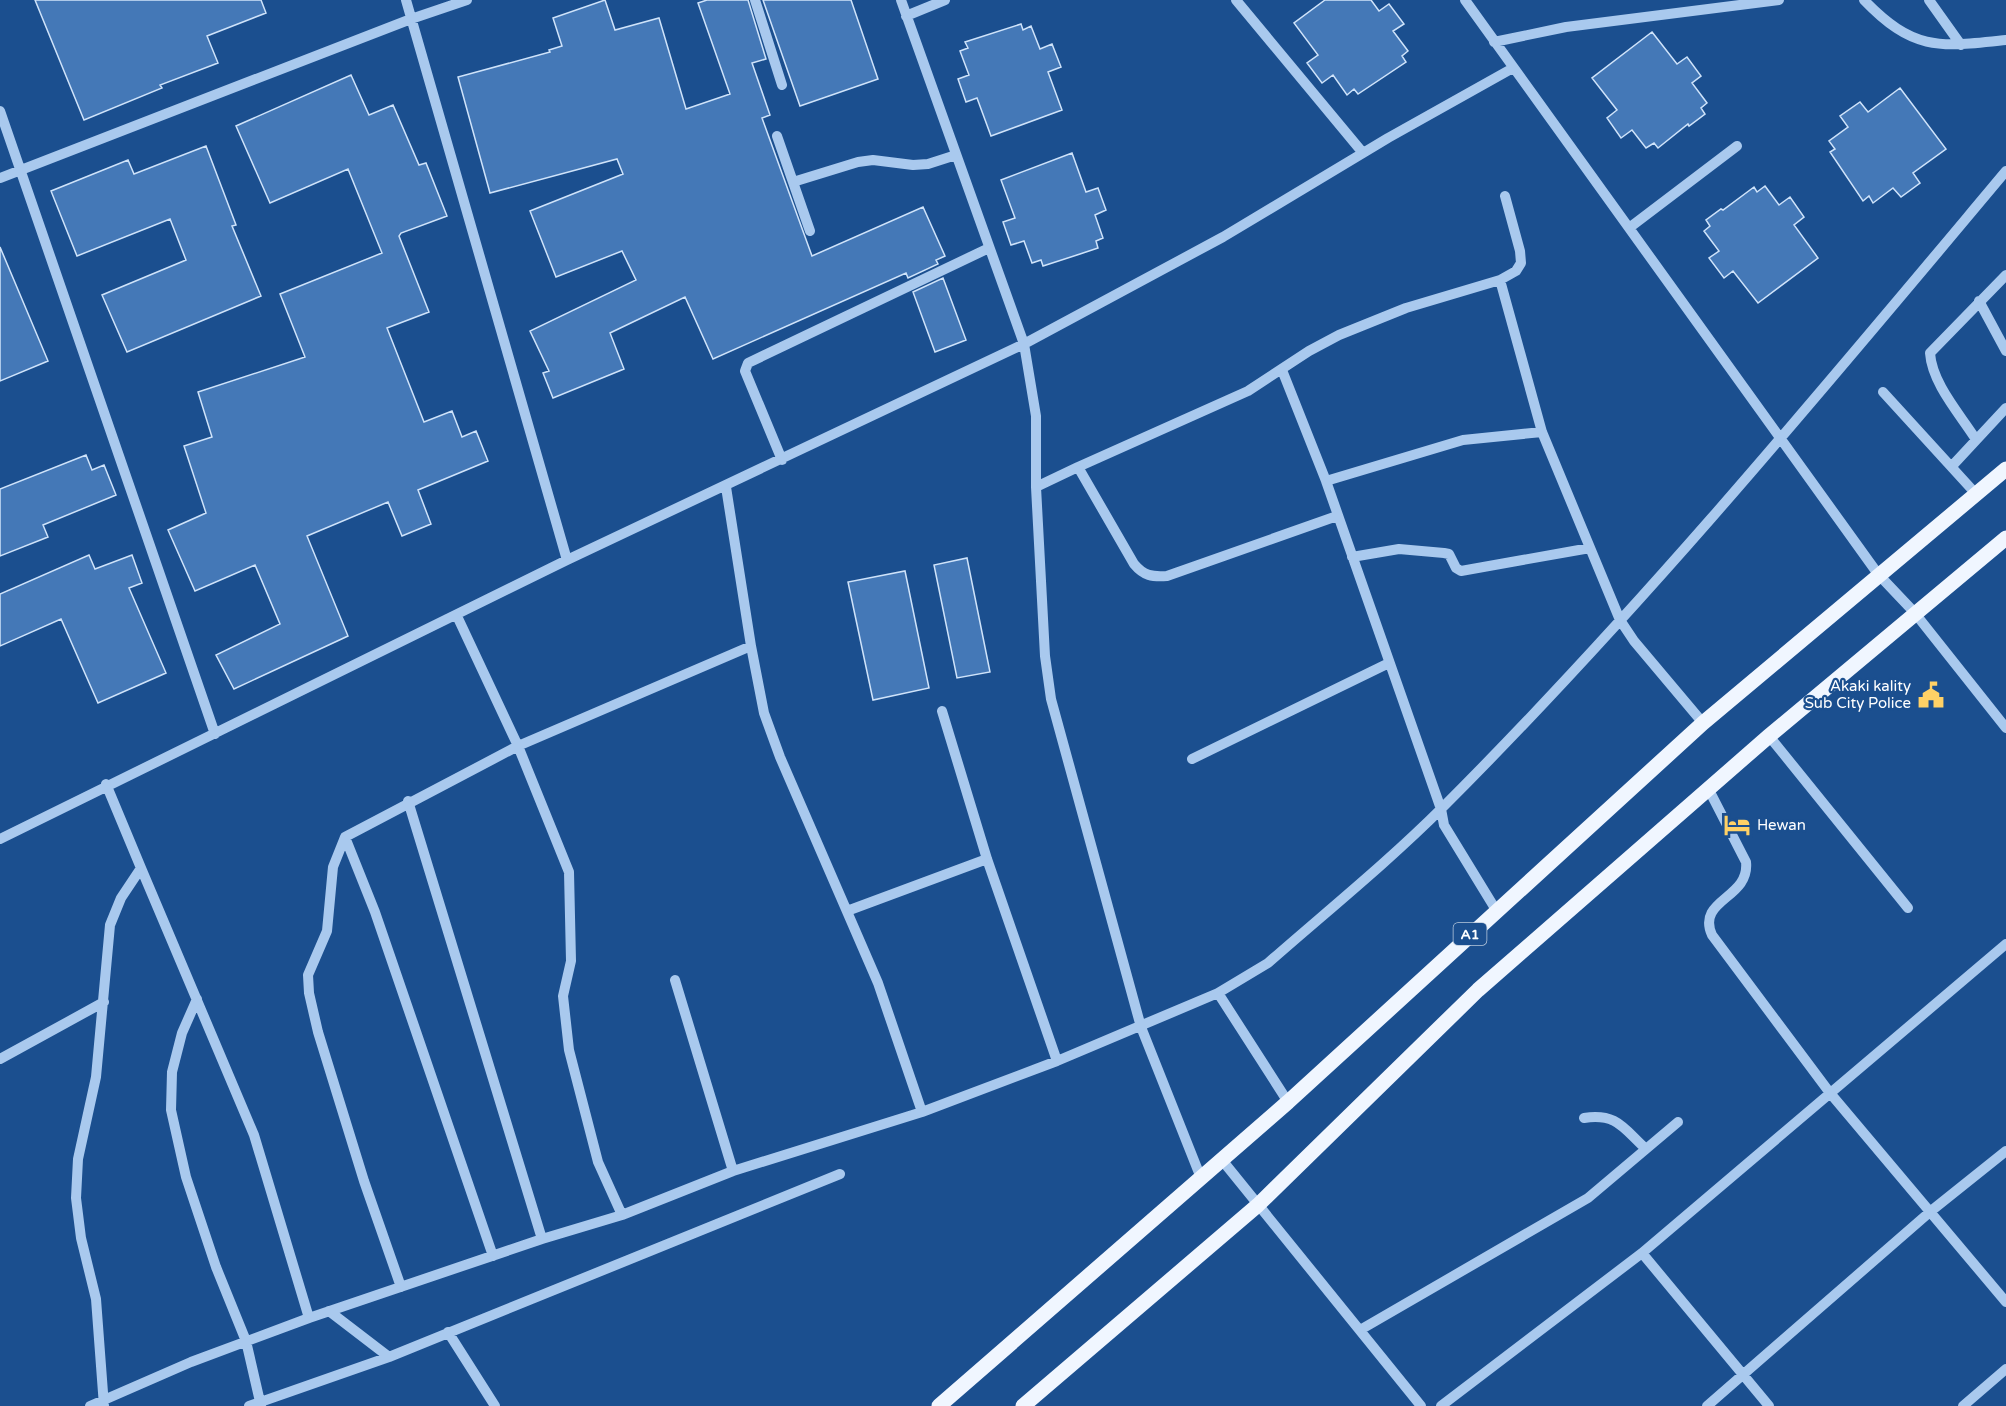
<svg xmlns="http://www.w3.org/2000/svg" width="2006" height="1406" font-family="'Varela Round',sans-serif">
	<style>
		.building { fill: #4478b7; stroke: #cfe3fa; stroke-width: 1.5 }
		.lines { fill: none; stroke-linecap: round; stroke-linejoin: round }
		.minor { stroke: #a9c9ee; stroke-width: 10 }
		.major { stroke: #f0f6ff; stroke-width: 15 }
		.labels { text-anchor: middle; stroke-width: 4.5; stroke-linejoin: round; paint-order: stroke }
		.shield { fill: #1b4f8f; stroke: #bbcadd; stroke-width: 1.5 }
		.shield-label { font-size: 14px; font-weight: bold; fill: #fff }
		.poi-label { font-size: 15px; fill: #fff; stroke: #1b4f8f; text-anchor: end }
	</style>
	<rect width="100%" height="100%" fill="#1b4f8f"/>
	<path class="building" d="M35,0H261L266,13L207,36L218,63L160,85L162,88L84,120Z
		M605,0L615,30L659,18L686,109L730,94L698,3L707,0H748L766,59L752,63L770,115L762,118L812,256L923,207L945,256L936,260L938,264L908,278L906,273L713,359L685,297L610,333L624,369L553,398L543,373L549,371L530,331L636,280L622,251L556,277L530,211L623,174L617,159L490,193L458,77L550,52L549,50L562,46L553,18Z
		M763,0H851L878,79L800,106Z
		M1325,0H1371L1379,11L1389,4L1404,24L1393,31L1408,51L1402,56L1406,62L1358,94L1354,89L1347,95L1333,75L1322,83L1307,63L1318,55L1294,23Z
		M1021,24L1023,30L1031,26L1040,49L1052,44L1061,67L1048,72L1062,110L991,136L977,98L966,102L958,79L969,75L960,51L968,48L965,42Z
		M1652,32L1677,64L1687,57L1701,76L1692,83L1707,103L1701,108L1705,114L1689,126L1688,124L1658,148L1654,143L1646,148L1632,130L1621,138L1607,118L1617,110L1592,78Z
		M351,75L369,115L393,105L419,165L426,163L447,216L401,233L399,236L429,312L387,328L424,422L452,411L462,437L476,431L488,461L418,490L431,524L402,536L388,502L307,536L348,636L234,689L216,655L280,624L255,565L195,591L168,530L206,513L184,446L212,437L198,392L305,357L280,294L382,253L348,169L270,203L236,126Z
		M1900,88L1946,149L1913,173L1920,183L1901,197L1893,188L1873,203L1869,196L1863,201L1830,152L1835,149L1829,141L1848,127L1840,116L1860,102L1868,112Z
		M206,146L236,225L232,226L261,296L127,352L102,295L186,260L170,219L77,256L51,191L128,160L134,174Z
		M1072,153L1086,192L1098,188L1106,210L1095,215L1103,238L1096,241L1098,248L1080,254L1043,266L1041,260L1032,263L1024,241L1011,245L1003,222L1015,218L1001,180Z
		M1765,186L1779,205L1790,197L1804,217L1794,225L1818,258L1758,303L1733,271L1724,278L1709,258L1719,251L1704,231L1710,226L1706,220L1721,209L1723,210L1754,187L1757,192Z
		M0,247L48,361L0,381Z
		M943,278L966,340L935,352L913,292Z
		M86,455L92,470L104,465L116,495L43,525L48,537L0,556V489Z
		M89,555L95,569L132,555L142,583L129,588L166,673L98,703L61,619L0,646V594Z
		M967,558L990,672L957,678L934,565Z
		M905,571L929,688L873,700L848,582Z"/>
	<g class="lines">
		<path class="minor" d="M406,0L567,560
			M755,0L782,85
			M901,0L1024,344L1036,416V487L1045,656L1051,699L1141,1027L1201,1178
			M1236,0L1363,153
			M1465,0L1878,574L1914,612L2006,728
			M1864,0C1914,52 1940,47 2006,40
			M1929,0L1961,45
			M906,16L945,0
			M1494,42L1566,27L1779,0
			M0,111L215,734
			M777,136L810,231
			M0,178L411,19L467,0
			M793,182L858,162L873,160L913,165L928,164L956,155
			M1629,228L1737,146
			M1500,280L1542,432L1620,620L1634,641L1703,723
			M1979,301L2006,351
			M1282,370L1326,481L1441,809L1444,825L1496,910
			M1883,392L1977,495
			M1975,438C1959,413 1932,383 1930,353L2006,275
			M782,460L745,371L748,363L989,248
			M1952,466L2006,408
			M1078,467L1248,391L1309,351L1339,335L1406,308L1500,280L1516,271L1521,263L1520,251L1505,196
			M1326,481L1463,440L1542,432
			M726,487L751,646L764,713L780,757L878,983L922,1112
			M1036,487L1078,467L1134,564C1144,576 1152,577 1167,576L1337,516
			M1352,557L1399,549L1444,553L1449,554L1456,568L1461,571L1590,548
			M457,616L518,746L569,872L571,961L563,996L569,1050L598,1162L622,1215
			M942,711L987,859L1057,1061
			M1769,736L1908,908
			M1192,759L1389,663
			M1709,790L1746,862C1750,899 1696,899 1712,935L1830,1093L2006,1302
			M408,801L542,1239
			M345,837L375,912L493,1256
			M0,839L567,560L1024,344L1223,237L1388,138L1513,68
			M141,868L254,1135L309,1318
			M847,911L987,859
			M675,980L733,1171
			M1218,993L1288,1102
			M197,999L182,1033L172,1072L171,1110L186,1177L216,1267L246,1341L261,1406
			M0,1059L104,1002
			M1584,1118C1617,1113 1623,1128 1646,1149
			M1222,1160L1421,1406
			M1642,1253L1769,1406
			M401,1287L364,1181L318,1032L309,993L308,975L327,931L333,867L345,837L518,746L751,646
			M329,1311L389,1357
			M1360,1330L1588,1198L1678,1122
			M448,1332L495,1406
			M90,1406L191,1362L309,1318L542,1239L622,1215L733,1171L922,1112L1057,1061L1218,993L1268,963C1326,912 1388,862 1443,807C1643,607 1824,388 2006,171
			M104,1406L96,1299L81,1238L76,1198L78,1159L96,1077L110,925L121,898L141,868L106,784
			M249,1406L389,1357L840,1174
			M1441,1406L1642,1253L2006,944
			M1707,1406L1931,1211L2006,1151
			M1963,1406L2006,1369"/>
		<path class="major" d="M939,1406L1288,1102L1703,723L2006,469
			M1023,1406L1258,1205L1478,990L1769,736L2006,538"/>
	</g>
	<defs>
		<g id="civic-bare" transform="scale(2.07)"><path d="M-.6-6.5H3V-4.5H.6V-3L4-1V1h2V6H-6V1h2V-1L-.6-3ZM-1.2 2.5V6h2.4V2.5Z" fill="#ffd166" stroke="#1b4f8f" stroke-width="2.5" paint-order="stroke"/></g>
		<g id="hotel-bare" transform="scale(2.07)"><path d="M-6-4.5h1.5V1H6V5H4.5V3h-9V5H-6ZM-4 0a1.8 1.8 0 1 1 3.6 0ZM.5 0V-2.5h3Q6-2.5 6 0Z" fill="#ffd166" stroke="#1b4f8f" stroke-width="2.5" paint-order="stroke"/></g>
	</defs>
	<g fill-rule="evenodd">
		<use href="#civic-bare" x="1931" y="695"/>
		<use href="#hotel-bare" x="1737" y="825"/>
	</g>
	<g class="labels">
		<rect class="shield" x="1453.5" y="923" width="33" height="22" rx="4.5"/>
		<g class="shield-label">
			<text x="1470" y="939">A1</text>
		</g>
		<g class="poi-label">
			<text x="1911" y="691">Akaki kality<tspan x="1911" dy="17">Sub City Police</tspan></text>
			<text x="1757" y="830" text-anchor="start">Hewan</text>
		</g>
	</g>
</svg>
